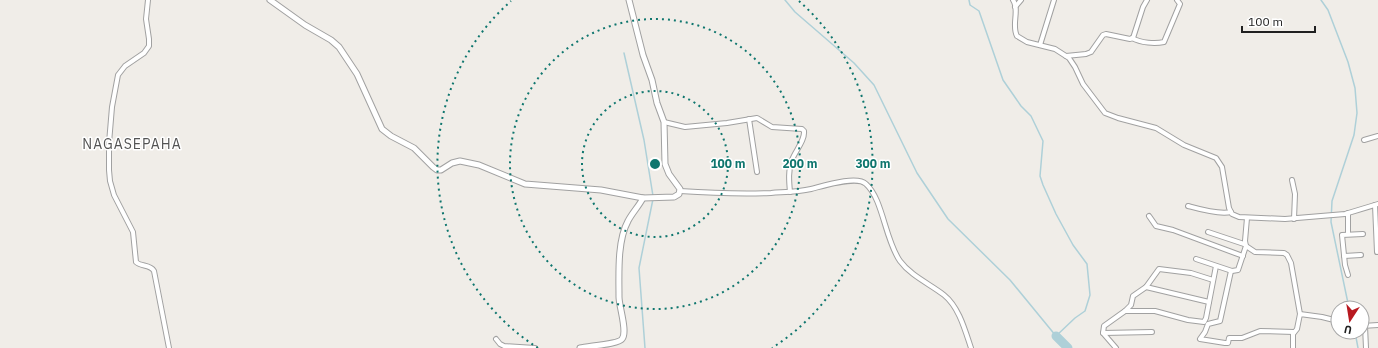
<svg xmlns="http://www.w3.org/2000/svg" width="1378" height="348" viewBox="0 0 1378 348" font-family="'IBM Plex Sans',sans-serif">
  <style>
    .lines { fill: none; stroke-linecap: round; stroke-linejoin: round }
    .stream { stroke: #aed0d8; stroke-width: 1.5 }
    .river { stroke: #aed0d8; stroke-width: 9 }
    .minor-casing { stroke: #a1a1a1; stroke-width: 6 }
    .tertiary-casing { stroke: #a1a1a1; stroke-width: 7 }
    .minor { stroke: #fff; stroke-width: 4 }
    .tertiary { stroke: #fff; stroke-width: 5 }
    .ring { fill: none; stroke: #0f766e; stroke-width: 2; stroke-dasharray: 2 4 }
    .labels { text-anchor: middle; stroke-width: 3; stroke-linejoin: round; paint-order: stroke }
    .quarter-label { font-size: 14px; letter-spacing: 1px; fill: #535353; stroke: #fff }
    .centre { fill: #0f766e; stroke: #fff; stroke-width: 2 }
    .ring-label { font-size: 12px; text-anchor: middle; font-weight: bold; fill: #0f766e; stroke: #fff; stroke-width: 3; stroke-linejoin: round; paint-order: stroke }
  </style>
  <rect width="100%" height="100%" fill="#f0ede8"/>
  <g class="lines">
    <!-- stream -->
    <g class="stream">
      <path d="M785 0 795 12 854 63 874 85 917 173 948 219 1010 280 1056 336 1075 318 1085 311 1090 295 1087 264 1073 245 1056 214 1043 185 1040 176 1043 141 1031 116 1021 106 1003 80 979 11 970 5 969 0"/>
      <path d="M1321 0 1328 10 1348 62 1355 88 1357 113 1354 135 1332 201 1331 222 1349 308"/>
      <path d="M624 53 644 140 653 196"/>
      <path d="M1355 332 1358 348"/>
      <path d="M645 348 639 268 653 199"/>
    </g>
    <!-- river -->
    <path class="river" d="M1056 336 1068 348"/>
    <defs>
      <g id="minor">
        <path d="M148 0 146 19 149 39V46L144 53 125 66 118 75 112 107 109 143V170L110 181 114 195 133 232 136 262C141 267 150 264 154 271L169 348"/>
        <path d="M1013 0C1020 10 1011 25 1017 36L1027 42 1055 49 1069 58 1075 67 1083 84 1105 113 1118 118 1156 128 1184 145 1216 158 1222 167 1229 208 1232 214 1239 217 1285 219 1345 214 1378 204"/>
        <path d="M1015 7 1021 0"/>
        <path d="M1132 38C1141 43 1155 44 1164 42L1180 4 1177 0"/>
        <path d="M1040 45 1054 0"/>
        <path d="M1066 56 1086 54 1091 52 1103 35 1106 34 1130 39 1133 38 1143 7 1147 0"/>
        <path d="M749 119 757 172"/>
        <path d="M664 122 685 127 727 123 757 118 772 127 802 129 804 131C805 141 795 151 792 160 788 170 789 181 790 192"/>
        <path d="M1364 140 1378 136"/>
        <path d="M1292 180 1295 194 1294 219"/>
        <path d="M680 191C710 193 741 194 771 193 784 192 798 192 811 189 823 186 857 175 866 184 883 199 885 240 900 261 911 276 930 284 944 295 959 307 965 330 971 348"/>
        <path d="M1375 205 1377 252"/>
        <path d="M1188 206C1199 209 1219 215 1231 212"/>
        <path d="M1149 216 1156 226 1173 230 1243 256"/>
        <path d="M1208 232 1244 244"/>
        <path d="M1348 234V213"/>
        <path d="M1246 246 1255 252 1284 253 1287 255 1291 263 1300 314"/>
        <path d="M1344 256 1361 255"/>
        <path d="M1196 259 1232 271 1238 270 1246 246 1245 241 1247 218"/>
        <path d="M1231 271 1220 321 1208 324 1205 332 1200 339 1225 343H1228L1229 338H1242L1260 331 1294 332"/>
        <path d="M1348 275 1345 265 1342 235 1363 234"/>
        <path d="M1146 287 1209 302"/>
        <path d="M1125 311 1131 305 1133 296 1146 287 1159 269 1191 273 1213 280"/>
        <path d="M1362 326 1378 325"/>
        <path d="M1365 326 1366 348"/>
        <path d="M1103 333 1152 332"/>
        <path d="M496 339 500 344 504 346 535 348"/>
        <path d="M1116 348 1103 333 1104 326 1125 311H1155L1188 320 1204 322 1206 318 1216 266"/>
        <path d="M1293 348V334L1297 329 1300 314 1322 317 1338 321"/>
      </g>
      <g id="tertiary">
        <path d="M270 0 305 25 331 40 339 47 357 74 382 129 391 136 414 148 433 167 437 170H441L452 163 460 161 479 165 525 184 601 190 643 198 674 197 679 194 680 189 669 174 665 164 664 122 657 103 652 80 643 55 629 0"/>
        <path d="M580 348C588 346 619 344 622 339 628 332 619 307 619 297 619 275 617 241 628 221 632 213 639 206 643 198"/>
      </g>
    </defs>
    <!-- minor casing -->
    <use href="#minor" class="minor-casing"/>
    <!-- tertiary casing -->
    <use href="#tertiary" class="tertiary-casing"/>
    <!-- minor -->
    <use href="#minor" class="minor"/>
    <!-- tertiary -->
    <use href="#tertiary" class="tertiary"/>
  </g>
  <!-- distance rings -->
  <g class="ring">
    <circle cx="655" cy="164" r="73"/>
    <circle cx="655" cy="164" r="145"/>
    <path d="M538 348A218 218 0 0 1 511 1M799 1A218 218 0 0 1 772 348"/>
  </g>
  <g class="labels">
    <!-- quarter labels -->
    <g class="quarter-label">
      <text x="132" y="149">NAGASEPAHA</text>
    </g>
  </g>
  <circle cx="655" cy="164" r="6" class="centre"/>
  <g class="ring-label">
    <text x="728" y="168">100 m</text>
    <text x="800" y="168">200 m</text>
    <text x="873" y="168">300 m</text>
  </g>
  <!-- north arrow -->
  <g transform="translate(1350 320) rotate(192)"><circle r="19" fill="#ffffff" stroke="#a6a6a6"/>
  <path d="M0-3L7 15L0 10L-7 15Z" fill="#b81920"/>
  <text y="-6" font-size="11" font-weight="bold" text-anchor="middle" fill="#202020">U</text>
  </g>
  <!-- scale -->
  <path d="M1242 26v6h73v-6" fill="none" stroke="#202020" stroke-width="2"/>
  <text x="1248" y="26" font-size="12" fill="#202020" stroke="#ffffff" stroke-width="3" paint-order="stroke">100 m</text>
</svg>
